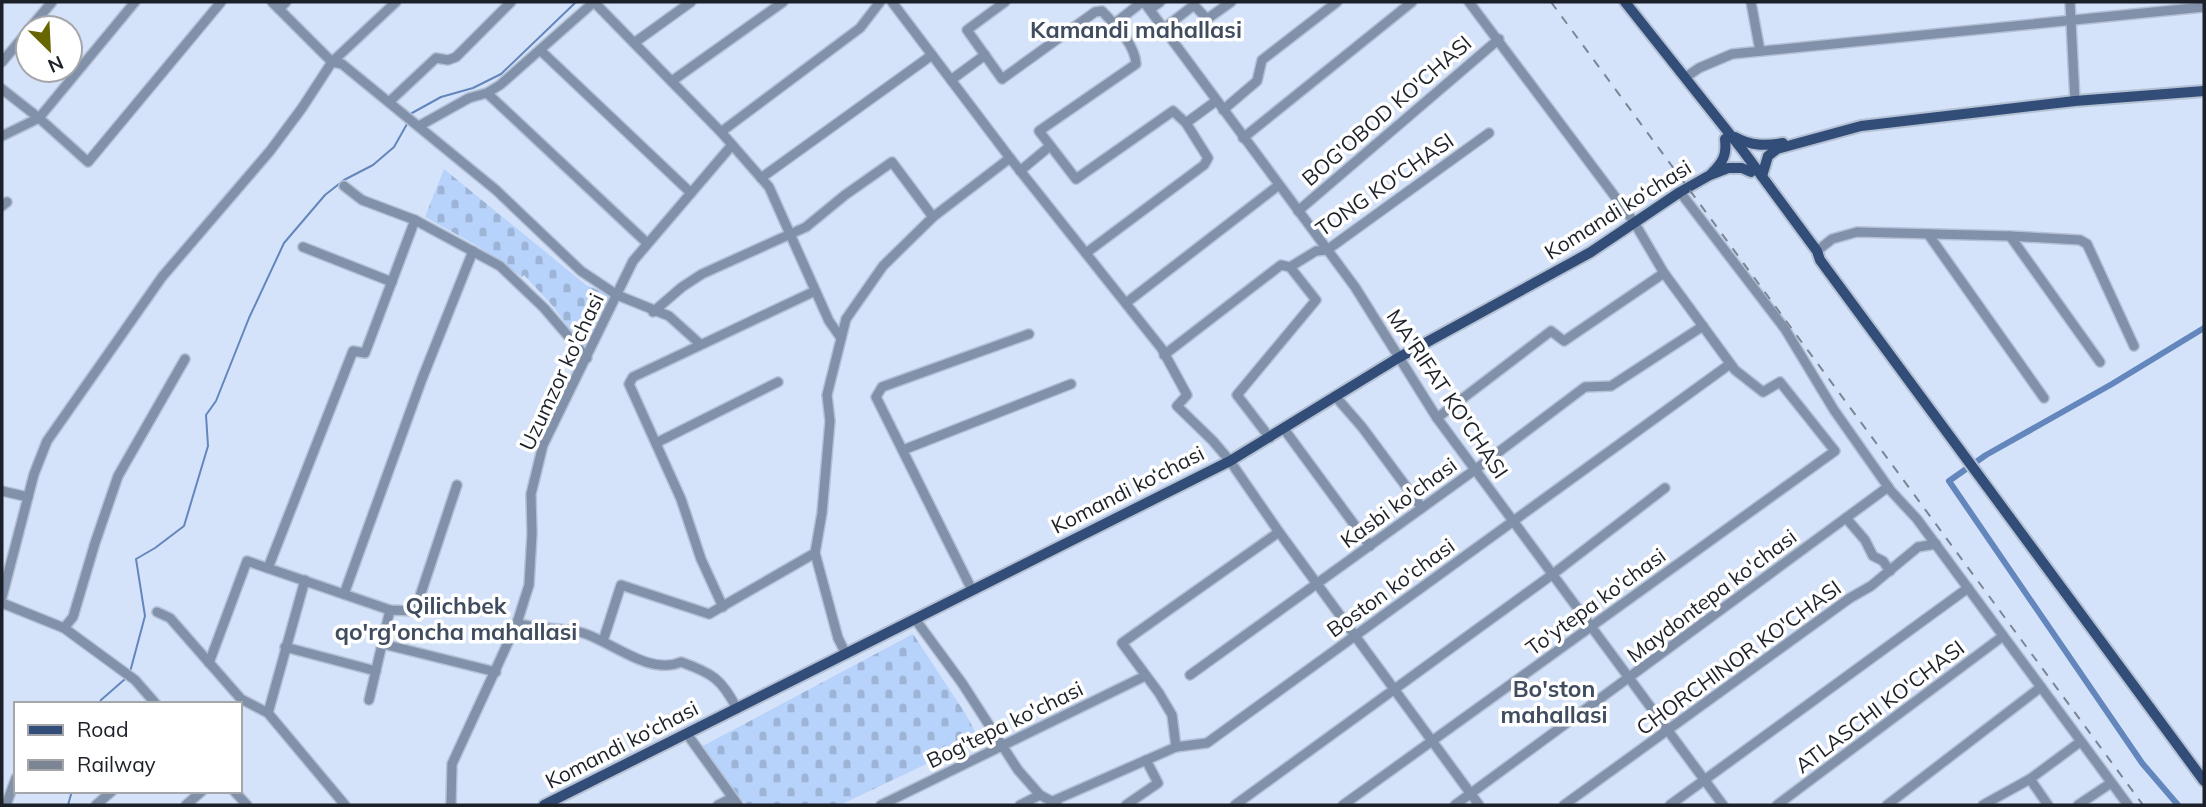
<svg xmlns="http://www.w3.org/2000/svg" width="2206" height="807" viewBox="0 0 2206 807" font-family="Mulish,sans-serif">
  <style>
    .cemetery { fill: url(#cemetery-stones) }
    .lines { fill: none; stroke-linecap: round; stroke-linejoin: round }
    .stream { stroke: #6386bc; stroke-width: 2 }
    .canal { stroke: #6386bc; stroke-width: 6 }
    .minor-casing { stroke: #b4c0d4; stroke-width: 12 }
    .major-casing { stroke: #b4c0d4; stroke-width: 14 }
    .minor { stroke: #8191aa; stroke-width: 9 }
    .major { stroke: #324d77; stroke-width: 10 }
    .rail { stroke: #7b8594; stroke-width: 2; stroke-dasharray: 9 9; stroke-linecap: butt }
    .labels { text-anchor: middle; stroke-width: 7; stroke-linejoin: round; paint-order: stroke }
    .street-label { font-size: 21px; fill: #1c2129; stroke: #fff }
    .neighbourhood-label { font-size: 23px; font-weight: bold; fill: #404c5f; stroke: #fff }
  </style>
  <defs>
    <pattern id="cemetery-stones" width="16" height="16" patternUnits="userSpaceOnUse" patternTransform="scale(1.75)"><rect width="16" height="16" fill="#b7d2fb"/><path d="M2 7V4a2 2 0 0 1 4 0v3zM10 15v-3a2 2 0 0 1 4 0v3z" fill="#9db4d7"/></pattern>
  </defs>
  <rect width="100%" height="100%" fill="#d5e3fa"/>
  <!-- cemetery -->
  <g class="cemetery">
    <path d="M444 169 586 285 612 296 585 349 551 304 524 275 522 277 476 245 425 217Z"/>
    <path d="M913 634 965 713 979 739 840 805H746L701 747Z"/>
  </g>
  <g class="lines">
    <!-- stream -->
    <g class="stream">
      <path d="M412 113 441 97 473 88 501 74 576 2"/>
      <path d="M130 672 145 616 136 559 155 548 184 526 208 446 206 415 216 401 249 318 284 243 325 195 344 180 373 165 394 147 407 124"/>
      <path d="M99 704 101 700 125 679"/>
      <path d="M68 805 72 791"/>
    </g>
    <!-- canal -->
    <path class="canal" d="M2178 805 2142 763 1949 481 1986 455 2112 384 2204 328"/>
    <defs>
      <g id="minor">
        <path d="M272 2 332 62 342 64 496 190 581 271 617 295 669 316 700 344"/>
        <path d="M594 2 721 132 769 187 829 321 841 338"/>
        <path d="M892 2 1010 158 1162 349 1187 395 1177 406 1213 441 1230 461 1279 532 1479 805"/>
        <path d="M1005 2 967 30 1002 79 1095 12 1102 11C1115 25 1135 44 1136 64L1039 131 1076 179 1173 111 1186 123 1208 158 1204 165 1086 253"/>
        <path d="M1144 2 1355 287 1437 418 1723 805"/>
        <path d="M1751 2 1760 51"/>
        <path d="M2070 2 2075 101"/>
        <path d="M279 9 286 2"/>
        <path d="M1150 9 1160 2"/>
        <path d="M1114 24 1142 2"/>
        <path d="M30 28 52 2"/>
        <path d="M1163 29 1194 5 1207 19 1231 2"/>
        <path d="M634 43 691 2"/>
        <path d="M540 50 691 193"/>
        <path d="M2 62 28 31"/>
        <path d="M1686 77 1699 68 1732 54 2204 7"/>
        <path d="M951 80 985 55"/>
        <path d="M672 81 783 2"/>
        <path d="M2 89 39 118 88 162 221 2"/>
        <path d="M487 93 647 243"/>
        <path d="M389 102 436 58 448 60 456 57 511 2"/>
        <path d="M1223 110 1257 81 1262 60 1337 2"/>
        <path d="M1186 123 1216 101"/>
        <path d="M419 126 469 98 487 93 500 85 594 2"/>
        <path d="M721 132 860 28 880 2"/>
        <path d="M2 136 39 118 135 2"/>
        <path d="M1243 138 1412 2"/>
        <path d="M1020 171 1050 146"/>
        <path d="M761 178 932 55"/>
        <path d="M344 186 362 200 415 220 500 266 544 308 587 358"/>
        <path d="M1680 192 1785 329 1834 410 1891 491 1917 519 2128 805"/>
        <path d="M2 206 7 202"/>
        <path d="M1298 211 1499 39"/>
        <path d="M1928 234 2044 398"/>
        <path d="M2010 236 2100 362"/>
        <path d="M303 247 392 282"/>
        <path d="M1817 251 1832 239 1857 232 2010 236 2080 240 2087 244 2134 346"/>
        <path d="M1126 303 1279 185"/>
        <path d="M653 312 682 287 702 274 806 227 845 195 892 162 933 217"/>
        <path d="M1164 355 1281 265 1290 267 1316 251 1327 250 1489 133"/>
        <path d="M1335 396 1362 427 1422 508"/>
        <path d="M1437 418 1551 331 1564 341 1664 273"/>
        <path d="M1284 429 1370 546"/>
        <path d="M1270 438 1237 395 1316 300 1290 267"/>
        <path d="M656 443 778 382"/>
        <path d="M903 450 1071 384"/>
        <path d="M2 491 28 497"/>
        <path d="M1846 518 1865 540 1873 556 1883 561 1890 571"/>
        <path d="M268 568 353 351 365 353 415 220"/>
        <path d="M972 590 876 397 882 387 1029 334"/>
        <path d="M344 594 422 379 473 251"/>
        <path d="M2 597 34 474 47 441 162 277 270 151 302 108 332 62 396 2"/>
        <path d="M2 603 64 628 135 680 156 704"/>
        <path d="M723 607 701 559 681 499 629 384 633 377 815 291"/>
        <path d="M157 612 170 618 241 699 268 713 345 805"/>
        <path d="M915 619 962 683 1018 770 1040 795 1057 804"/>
        <path d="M517 623C538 630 562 627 583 633 612 642 650 676 681 662 712 673 722 679 737 709"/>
        <path d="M64 628 73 617 95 543 118 476 185 359"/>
        <path d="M603 641 621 585 709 614 815 553"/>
        <path d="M383 644 496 672"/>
        <path d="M285 647 376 671"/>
        <path d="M846 654 838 638 815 553 822 513 830 421 827 395 846 319 883 266 933 217 1010 158"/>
        <path d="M209 663 247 561 390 610 415 611 457 485"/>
        <path d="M1190 675 1476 469 1585 387 1611 386 1703 326"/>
        <path d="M369 700 390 610"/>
        <path d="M268 713 305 580"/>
        <path d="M687 734 738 805"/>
        <path d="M1176 747 1172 715 1159 693 1122 643 1279 532"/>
        <path d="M2030 779 2048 805"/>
        <path d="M234 791 247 805"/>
        <path d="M1053 801 1176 747 1207 743 1730 364"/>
        <path d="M6 805 16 778"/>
        <path d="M96 805 112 791"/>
        <path d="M186 805 202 791"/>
        <path d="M451 805 452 764 517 623 529 585 532 534 531 494 543 445 633 261 732 145"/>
        <path d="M718 805 732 798"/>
        <path d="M881 805 1145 676"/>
        <path d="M1020 805 1040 795"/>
        <path d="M1126 805 1158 783 1146 760"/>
        <path d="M1235 805 1553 574 1665 488"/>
        <path d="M1343 805 1835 451 1780 382 1763 392 1735 370 1664 273 1634 222 1469 2"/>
        <path d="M1455 805 1888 487"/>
        <path d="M1564 805 1850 598 1871 586 1918 547 1936 544"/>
        <path d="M1670 805 1968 588"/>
        <path d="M1777 805 2003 636"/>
        <path d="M1887 805 2041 687"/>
        <path d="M1983 805 2030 779 2080 742"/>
        <path d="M2078 805 2111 783"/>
      </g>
      <g id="major">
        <path d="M1625 2 1744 152 1817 251 1820 260 2204 781"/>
        <path d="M1735 137C1751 146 1765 146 1783 143"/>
        <path d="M1712 173C1723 162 1727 155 1725 139"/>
        <path d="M1762 176 1768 156 1777 149 1861 126 2075 101 2204 91"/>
        <path d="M544 805 1230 461 1398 358 1591 252 1680 192 1710 175 1728 168H1742L1751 172"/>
      </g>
    </defs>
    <!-- minor casing -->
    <use href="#minor" class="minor-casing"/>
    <!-- major casing -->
    <use href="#major" class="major-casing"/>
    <!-- minor -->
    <use href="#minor" class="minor"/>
    <!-- major -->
    <use href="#major" class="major"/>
    <!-- rail -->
    <path class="rail" d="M1551 2 2143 805"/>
  </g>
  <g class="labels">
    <!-- street labels -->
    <g class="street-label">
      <text transform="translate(1387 111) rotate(-41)" y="7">BOG'OBOD KO'CHASI</text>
      <text transform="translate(1385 185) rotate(-35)" y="7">TONG KO'CHASI</text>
      <text transform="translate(1618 210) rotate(-32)" y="7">Komandi ko‘chasi</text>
      <text transform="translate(562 372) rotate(-65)" y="7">Uzumzor ko'chasi</text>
      <text transform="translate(1447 394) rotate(56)" y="7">MA'RIFAT KO'CHASI</text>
      <text transform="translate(1128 490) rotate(-27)" y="7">Komandi ko‘chasi</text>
      <text transform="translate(1399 503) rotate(-36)" y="7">Kasbi ko'chasi</text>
      <text transform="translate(1391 588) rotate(-36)" y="7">Boston ko'chasi</text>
      <text transform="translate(1712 596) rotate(-37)" y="7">Maydontepa ko'chasi</text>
      <text transform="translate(1596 602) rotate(-36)" y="7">To'ytepa ko'chasi</text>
      <text transform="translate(1739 658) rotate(-36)" y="7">CHORCHINOR KO'CHASI</text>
      <text transform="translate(1880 707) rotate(-37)" y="7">ATLASCHI KO'CHASI</text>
      <text transform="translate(1005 725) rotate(-26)" y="7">Bog'tepa ko'chasi</text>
      <text transform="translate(622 745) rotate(-27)" y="7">Komandi ko‘chasi</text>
    </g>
    <!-- neighbourhood labels -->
    <g class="neighbourhood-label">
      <text x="1136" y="38">Kamandi mahallasi</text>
      <text x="456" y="614">Qilichbek<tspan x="456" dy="26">qo'rg'oncha mahallasi</tspan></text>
      <text x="1554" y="697">Bo'ston<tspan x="1554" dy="26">mahallasi</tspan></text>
    </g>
  </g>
  <!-- border -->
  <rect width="2206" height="807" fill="none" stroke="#1c2129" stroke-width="7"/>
  <!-- legend -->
  <rect x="14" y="702" width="228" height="91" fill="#ffffff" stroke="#a4a6a9" stroke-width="2"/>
  <rect x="28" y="725" width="35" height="10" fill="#324d77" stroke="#a4a6a9" stroke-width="2"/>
  <text x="77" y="737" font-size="21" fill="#1c2129">Road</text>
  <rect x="28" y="760" width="35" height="10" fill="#7b8594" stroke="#a4a6a9" stroke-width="2"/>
  <text x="77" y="772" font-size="21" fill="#1c2129">Railway</text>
  <!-- north arrow -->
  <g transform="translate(49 49) rotate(156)"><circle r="33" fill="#ffffff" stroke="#a4a6a9" stroke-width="2"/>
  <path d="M0-5L12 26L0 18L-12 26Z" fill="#676600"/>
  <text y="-10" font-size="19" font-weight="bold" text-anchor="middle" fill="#1c2129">N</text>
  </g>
</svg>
